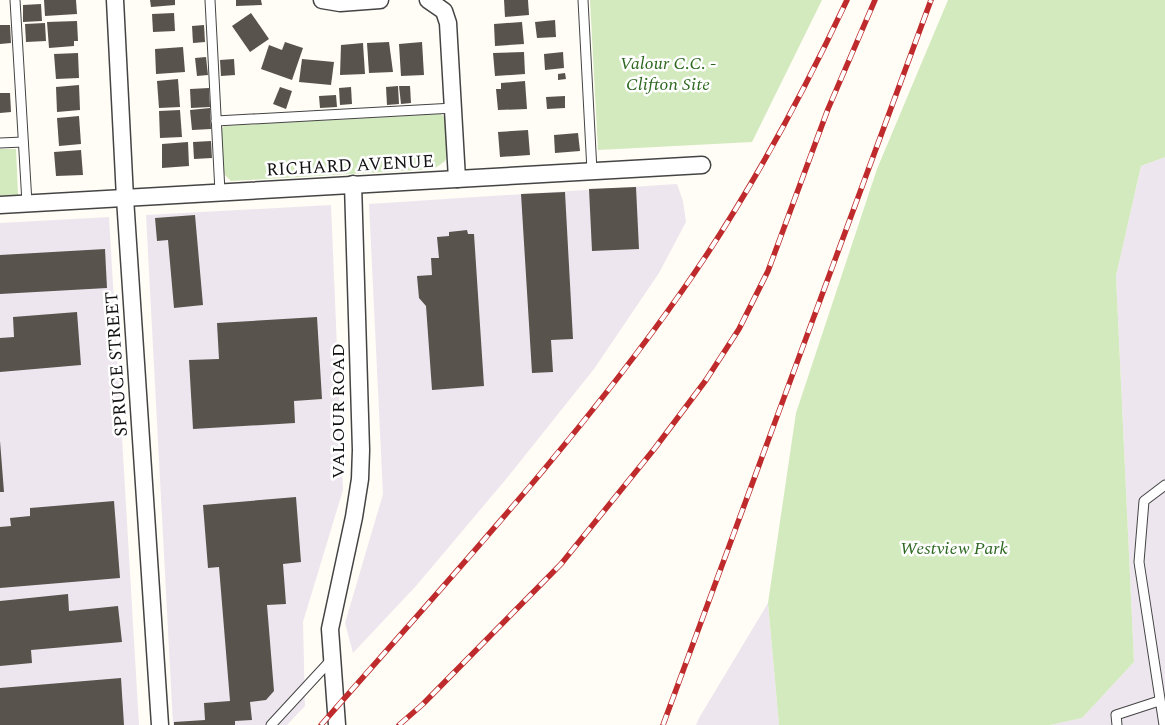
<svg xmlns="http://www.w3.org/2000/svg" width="1165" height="725" viewBox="0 0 1165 725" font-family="Spectral,serif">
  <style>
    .industrial { fill: #eee6ef }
    .green { fill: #d3e9be }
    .building { fill: #59534d }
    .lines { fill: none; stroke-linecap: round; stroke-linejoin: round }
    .lane-casing { stroke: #444; stroke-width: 11 }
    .street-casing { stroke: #444; stroke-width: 19 }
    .lane { stroke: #fff; stroke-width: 9 }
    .street { stroke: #fff; stroke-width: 16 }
    .rail-casing { stroke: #bf2b2c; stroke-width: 5.5 }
    .rail { stroke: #fff; stroke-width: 4; stroke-dasharray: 11; stroke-linecap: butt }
    .labels { text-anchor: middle; stroke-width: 5; stroke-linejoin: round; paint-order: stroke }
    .park-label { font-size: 18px; font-style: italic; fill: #2d6821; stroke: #fff }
    .street-label { font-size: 18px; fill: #111; stroke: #fff }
  </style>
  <rect width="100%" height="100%" fill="#fffdf5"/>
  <!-- industrial -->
  <g class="industrial">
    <path d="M1165 157V725H1050L1082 718 1134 662 1116 276 1141 166Z"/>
    <path d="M677 184 683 201 686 222 659 273 594 369 507 478 416 586 353 653 345 623 383 494 369 204Z"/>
    <path d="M331 205 343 490 303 622 305 706 287 725H173L146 215Z"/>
    <path d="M109 217 139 725H0V223Z"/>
    <path d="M768 603 779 725H696L699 718Z"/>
  </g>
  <!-- green -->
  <g class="green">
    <path d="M590 0H822L752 142 598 150Z"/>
    <path d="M948 0H1165V157L1141 166 1116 276 1134 662 1082 718 1050 725H779L768 603 796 413 877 169Z"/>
    <path d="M441 114 445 118 447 156 445 161 434 169 231 181 224 174 221 130 224 126Z"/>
    <path d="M0 149H16L18 195 0 196Z"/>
  </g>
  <!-- building -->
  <g class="building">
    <path d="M44 0H76L77 14 45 16Z"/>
    <path d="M150 0H175V5L151 7Z"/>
    <path d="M236 0H261L262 5 236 6Z"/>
    <path d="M504 0H528L529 15 505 17Z"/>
    <path d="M41 4 42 21 23 22V5Z"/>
    <path d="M174 13 175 31 153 32 152 14Z"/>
    <path d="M251 13 269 39 250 52 232 26Z"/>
    <path d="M555 20 556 37 537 38 535 22Z"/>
    <path d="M77 21 78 41H74V46L49 48 47 22Z"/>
    <path d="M522 22 524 44 495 46 494 24Z"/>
    <path d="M45 23 46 41 26 42 25 24Z"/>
    <path d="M0 25H10L11 43 0 44Z"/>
    <path d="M204 25 205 42 193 43 192 26Z"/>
    <path d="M285 42 303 48 292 80 261 69 269 45 282 50Z"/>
    <path d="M389 42 393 72 369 73 367 43Z"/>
    <path d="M422 42 424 75 401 76 399 44Z"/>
    <path d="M363 43 365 74 340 75 341 45Z"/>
    <path d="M183 47 185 72 156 74 155 49Z"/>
    <path d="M524 52 525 74 495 76 493 53Z"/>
    <path d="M563 52 564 68 545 70 544 54Z"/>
    <path d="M78 53 79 78 56 79 54 54Z"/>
    <path d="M206 57 208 75 197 76 195 58Z"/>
    <path d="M234 59 235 75 221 76 220 60Z"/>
    <path d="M302 59 334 62 331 85 299 82Z"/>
    <path d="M565 73 566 79 558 80V74Z"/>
    <path d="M178 79 180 107 159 108 157 81Z"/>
    <path d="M525 81 527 109 498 110 496 89H501V83Z"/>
    <path d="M79 85 80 110 57 112 56 87Z"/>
    <path d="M398 86 399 104 387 105 386 87Z"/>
    <path d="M399 86H410L411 103 401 104Z"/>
    <path d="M280 87 292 91 286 109 273 104Z"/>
    <path d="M351 87 352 104 340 105 339 88Z"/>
    <path d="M209 88 210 107 191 108 190 89Z"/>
    <path d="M0 93H10L11 112 0 113Z"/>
    <path d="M336 95 337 107 320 108 319 96Z"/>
    <path d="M565 96V108L547 109 546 97Z"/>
    <path d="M210 108 211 129 192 130 190 110Z"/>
    <path d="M180 110 182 137 160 138 159 111Z"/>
    <path d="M79 116 81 144 59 146 57 118Z"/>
    <path d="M528 130 530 155 500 157 498 132Z"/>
    <path d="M578 133 580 151 555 153 554 135Z"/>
    <path d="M211 141 212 158 194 159 193 142Z"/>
    <path d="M188 142 189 166 162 168V144Z"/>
    <path d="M81 150 83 175 56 176 54 152Z"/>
    <path d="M636 187 639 249 592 251 589 189Z"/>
    <path d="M565 192 573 339 551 340 553 372 532 373 521 194Z"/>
    <path d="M195 215 203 305 174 308 168 240 157 241 155 218Z"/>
    <path d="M467 230 468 234H474L484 386 432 390 426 306 419 298 417 276 432 275 431 258H439L437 237 449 236V232Z"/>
    <path d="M105 249 107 288 0 294V255Z"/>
    <path d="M77 312 81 365 0 372V338L14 337 13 317Z"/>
    <path d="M317 317 322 399 294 401 295 423 193 429 189 360 219 359 217 323Z"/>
    <path d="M0 441 4 492H0Z"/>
    <path d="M296 497 301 562 283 564 286 604 267 605 274 691 266 700 250 702 252 720 235 721V725H174V722L205 720 204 703 230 701 219 567 208 568 203 505Z"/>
    <path d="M114 501 120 578 0 588V527L11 526 10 518 30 516V508Z"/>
    <path d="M68 594 69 611 118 606 122 642 31 650 32 663 0 666V601Z"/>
    <path d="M121 678 124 725H0V688Z"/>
  </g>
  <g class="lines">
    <defs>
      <g id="lane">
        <path d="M15 0 27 203"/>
        <path d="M210 0 220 192"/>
        <path d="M583 0 592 171"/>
        <path d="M216 121 454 108"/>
        <path d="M0 143 23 142"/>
        <path d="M271 725 331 660"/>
        <path d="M1117 725 1116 715 1159 701"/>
        <path d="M1164 725 1139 562 1144 501 1165 485"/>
      </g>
      <g id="street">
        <path d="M115 0 125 198 160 725"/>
        <path d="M322 0 340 3 380 0"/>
        <path d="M428 0 444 11 448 23 457 179"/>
        <path d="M0 205 702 165"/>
        <path d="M337 725 330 629 354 517 360 479 361 450 353 184"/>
      </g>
    </defs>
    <!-- lane casing -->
    <use href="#lane" class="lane-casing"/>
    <!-- street casing -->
    <use href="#street" class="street-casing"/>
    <!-- lane -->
    <use href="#lane" class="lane"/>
    <!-- street -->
    <use href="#street" class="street"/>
    <defs>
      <g id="rail">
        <path d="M321 725C445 583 574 445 682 291 746 200 800 100 847 0"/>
        <path d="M399 725 423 704 561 564 655 448 706 380 739 329 768 271 828 109 875 0"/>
        <path d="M663 725 931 0"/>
      </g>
    </defs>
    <!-- rail casing -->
    <use href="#rail" class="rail-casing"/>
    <!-- rail -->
    <use href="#rail" class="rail"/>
  </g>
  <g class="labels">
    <!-- park labels -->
    <g class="park-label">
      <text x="668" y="69">Valour C.C. -<tspan x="668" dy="21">Clifton Site</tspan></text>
      <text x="954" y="554">Westview Park</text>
    </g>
    <!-- street labels -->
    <g class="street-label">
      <text transform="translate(350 165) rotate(-3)" y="6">RICHARD AVENUE</text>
      <text transform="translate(116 364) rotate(-94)" y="6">SPRUCE STREET</text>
      <text transform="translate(338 411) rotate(-90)" y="6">VALOUR ROAD</text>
    </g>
  </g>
</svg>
